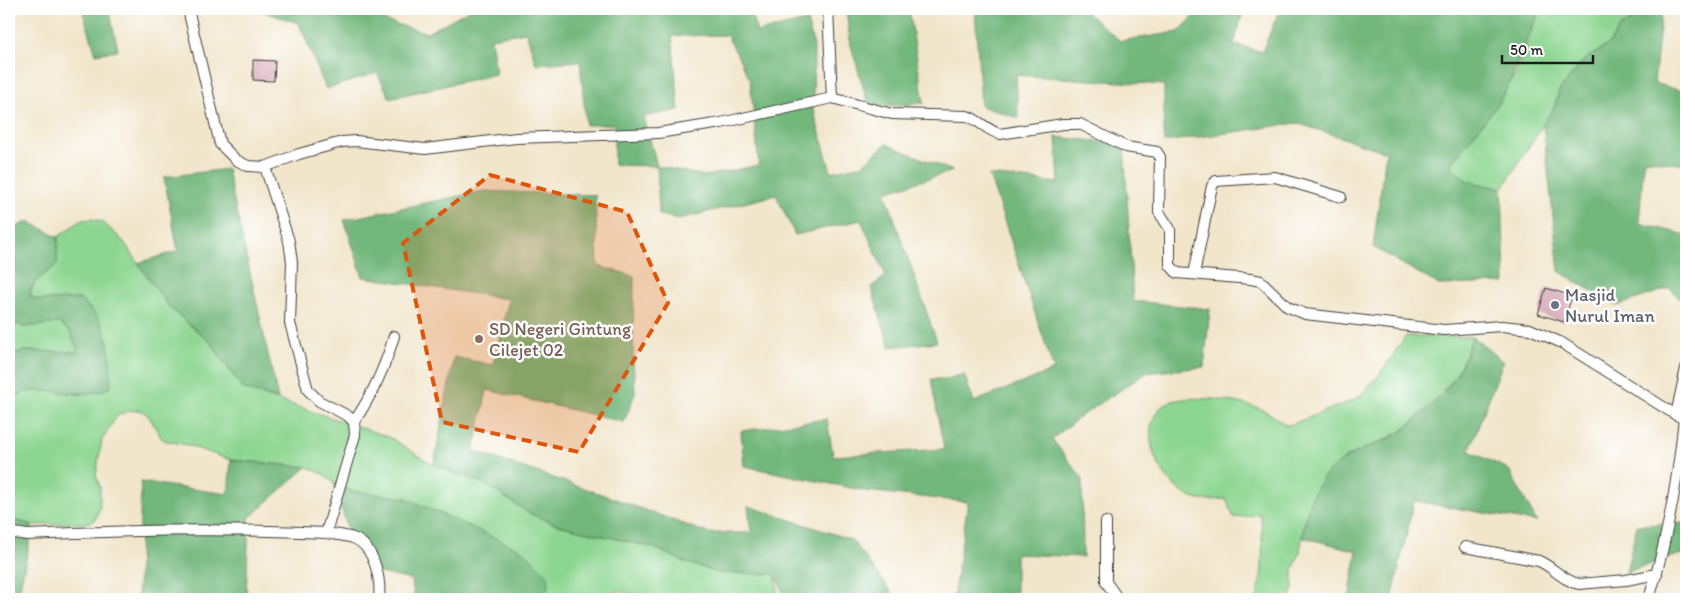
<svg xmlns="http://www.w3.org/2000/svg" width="1695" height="608" viewBox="0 0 1695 608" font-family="Itim,sans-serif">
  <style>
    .green { fill: #8dd691; stroke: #547956 }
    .forest { fill: #72b77b; stroke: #476a4c; fill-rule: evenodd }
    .building { fill: #d4a1b2 }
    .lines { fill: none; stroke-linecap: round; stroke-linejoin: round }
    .street-casing { stroke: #3c3a36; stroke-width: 12 }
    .street { stroke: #fff; stroke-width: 10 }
    .marked { fill: #de560d; fill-opacity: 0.2; stroke: #de560d; stroke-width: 4; stroke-dasharray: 10 6; stroke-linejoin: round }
    .worship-dot { fill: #6b7280; stroke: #fff; stroke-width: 2 }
    .education-dot { fill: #8d6e63; stroke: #fff; stroke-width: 2 }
    .labels { text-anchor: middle; stroke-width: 5; stroke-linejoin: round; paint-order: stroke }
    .worship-label { font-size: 18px; fill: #5b616d; stroke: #fff; text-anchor: start }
    .education-label { font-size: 18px; fill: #785e54; stroke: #fff; text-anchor: start }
  </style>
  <rect width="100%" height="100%" fill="#fff"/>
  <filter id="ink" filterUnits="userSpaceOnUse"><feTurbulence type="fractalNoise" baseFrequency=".02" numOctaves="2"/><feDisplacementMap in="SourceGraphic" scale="10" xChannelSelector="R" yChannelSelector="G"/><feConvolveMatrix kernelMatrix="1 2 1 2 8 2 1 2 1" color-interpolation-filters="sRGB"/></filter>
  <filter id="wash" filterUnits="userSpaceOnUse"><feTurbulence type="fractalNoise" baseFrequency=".0096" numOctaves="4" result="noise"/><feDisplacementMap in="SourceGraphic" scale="20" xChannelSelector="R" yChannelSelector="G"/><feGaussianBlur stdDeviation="1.12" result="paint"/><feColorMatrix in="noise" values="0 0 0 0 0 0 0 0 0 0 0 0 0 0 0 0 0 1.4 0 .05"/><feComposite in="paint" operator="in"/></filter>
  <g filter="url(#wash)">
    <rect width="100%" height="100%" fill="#f1e5ca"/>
    <!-- green -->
    <g class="green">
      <path d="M1544 9H1643L1640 14 1619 28 1609 44 1583 61 1559 91 1554 108 1502 189 1467 181 1451 167V163L1516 74 1535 20Z"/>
      <path d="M93 219 103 222 124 242 169 307 211 343 242 388 389 437 427 461 451 472 483 483 529 513 558 525 655 548 682 561 719 573 775 574 779 599H662L617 591 595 599H543V594L549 585 406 498 351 491 334 483 323 474 307 467 231 460 187 445 167 441 162 439 148 415 140 410 129 411 117 416 102 440 96 475 100 487V507L95 520 87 523 33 525 9 519V401C28 383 59 392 82 395L79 299 41 300 32 298 30 294 34 283 57 264 58 237 81 220Z"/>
      <path d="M9 321 24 327 59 323C68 330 79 339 78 352L25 351 9 355Z"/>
      <path d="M1406 336 1473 337 1455 378 1418 417 1399 433 1344 458 1305 518 1300 552 1293 570V591L1289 599H1257C1264 571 1263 546 1261 517L1259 514 1234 518 1226 499C1217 499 1203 502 1195 499 1164 488 1135 437 1160 408 1176 390 1243 401 1263 410 1271 414 1279 420 1286 425H1290L1358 398 1379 375Z"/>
    </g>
    <!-- forest -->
    <g class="forest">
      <path d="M82 9H109L118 50 96 54Z"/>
      <path d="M254 9H379L385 21 427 33 471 9H749L757 32 807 21 814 46 813 109 831 172 862 165 886 144 953 171 885 192 937 342 890 347 871 287 886 276 861 220 795 235 776 195 679 219 659 215 657 166 614 165V124L586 125 580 61 536 64 526 32 491 38 496 74 390 98 377 73 326 89 299 23ZM727 35 750 80 759 165 705 176 657 166 644 117 679 110 672 36Z"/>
      <path d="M846 9H909L924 103 869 107 850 42Z"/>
      <path d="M975 9H1082L1120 41 1178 32 1201 9H1244L1234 44 1262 52 1280 9H1544C1528 24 1518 70 1505 92 1491 117 1468 140 1451 163V167L1467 181 1502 189 1505 283 1439 285 1373 247 1386 152 1297 123 1164 142V85L1016 75 1018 118 981 106Z"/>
      <path d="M1643 9H1662L1654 83 1686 92V165L1644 159 1639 223 1686 235V305L1670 288 1616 306 1559 271 1543 124 1554 108 1559 91 1583 61 1609 44 1619 28 1640 14Z"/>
      <path d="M1056 137 1124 144 1133 301 1210 309 1204 367 1146 373 1081 416 1052 439 1082 478 1083 557 1016 554V599H953L968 502 866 491 744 466 741 431 827 419 833 456 944 449 931 379H947L964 374 974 402 1054 370 989 175 1059 183Z"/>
      <path d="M227 169 278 399 242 388 211 343 169 307 138 263 178 251 164 177Z"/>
      <path d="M483 191 595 195 598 266 634 276 633 357 635 393 624 422 487 390 474 451 604 495 708 533H751L748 506 852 540 897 599H786L775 574 719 573 682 561 655 548 558 525 529 513 483 483 434 464 454 357 493 365 509 299 363 277 344 220Z"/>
      <path d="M28 221 58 237 57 264 34 283 30 294 32 298 41 300 80 299C112 325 110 349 111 387 78 405 35 377 9 401V355L25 351 78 352 71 333 59 323 24 327 9 321V285L13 279 14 267 9 258V231Z"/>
      <path d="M1473 337 1503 362 1469 451 1508 469 1537 522 1414 501 1392 599H1349L1357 551 1302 537C1310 490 1320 469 1364 449 1376 444 1389 440 1399 433 1417 421 1442 396 1454 379 1463 367 1467 350 1473 337Z"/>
      <path d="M231 460 307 467 249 518 246 599H138L141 482 228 494Z"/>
      <path d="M334 483 351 491 406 498 524 551 548 576 549 585 543 594V599H414L412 580 380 573 350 537Z"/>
      <path d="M9 519 33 525 19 593 15 599H9Z"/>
      <path d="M1686 523V555L1681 554 1626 572 1637 525Z"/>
    </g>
    <g id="blocks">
      <!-- building -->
      <g class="building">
        <path d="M253 60 275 61 274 81 253 80Z"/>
        <path d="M1546 288 1572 296 1564 322 1538 314Z"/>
      </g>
    </g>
  </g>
  <g filter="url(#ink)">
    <use href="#blocks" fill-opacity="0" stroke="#3c3a36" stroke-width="1"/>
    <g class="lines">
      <defs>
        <g id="street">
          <path d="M188 9 220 144 236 160 248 166 265 167 299 154 342 142 356 141 425 149 516 138 658 133 721 123 832 98 892 114 967 116C979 120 988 131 1000 134L1063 124H1080L1126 147 1157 152 1160 157 1159 212 1170 229V265L1177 273 1251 279 1261 281 1288 307 1305 314 1444 330 1502 326 1530 329 1562 343 1676 415 1686 419"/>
          <path d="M828 9 832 98"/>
          <path d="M265 167 289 241 292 262 290 323 308 390 319 401 348 416 354 422 355 435 326 533C335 535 345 535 353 538 375 546 381 580 379 599"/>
          <path d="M1194 274 1212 186 1216 181 1275 177 1341 197"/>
          <path d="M1676 415 1686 368"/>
          <path d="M354 422C372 395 385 368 394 336"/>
          <path d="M1106 522V582L1118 599"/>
          <path d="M9 532 27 535C127 530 226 528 326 533"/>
          <path d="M1465 547 1539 561C1553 567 1563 581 1579 584L1626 580 1657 574"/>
          <path d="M1649 599C1667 541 1678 479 1684 418"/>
        </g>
      </defs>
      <!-- street casing -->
      <use href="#street" class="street-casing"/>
      <!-- street -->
      <use href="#street" class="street"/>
    </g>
  </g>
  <!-- marked area -->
  <path class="marked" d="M490 175 627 212 668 303 579 452 442 422 403 243Z"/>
  <!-- markers -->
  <circle class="worship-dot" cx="1555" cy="305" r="5"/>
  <circle class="education-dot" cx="479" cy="339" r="5"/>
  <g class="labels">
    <!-- worship labels -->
    <g class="worship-label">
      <text x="1565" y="301">Masjid<tspan x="1565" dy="21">Nurul Iman</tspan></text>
    </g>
    <!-- education labels -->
    <g class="education-label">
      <text x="489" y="335">SD Negeri Gintung<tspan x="489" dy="21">Cilejet 02</tspan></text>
    </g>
  </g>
  <!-- margin -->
  <rect width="1695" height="608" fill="none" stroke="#fff" stroke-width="30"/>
  <!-- scale -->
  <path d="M1502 55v8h91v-8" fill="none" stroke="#1c1c1c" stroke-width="2.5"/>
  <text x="1510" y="55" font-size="15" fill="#1c1c1c" stroke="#ffffff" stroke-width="4" paint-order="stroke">50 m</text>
</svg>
